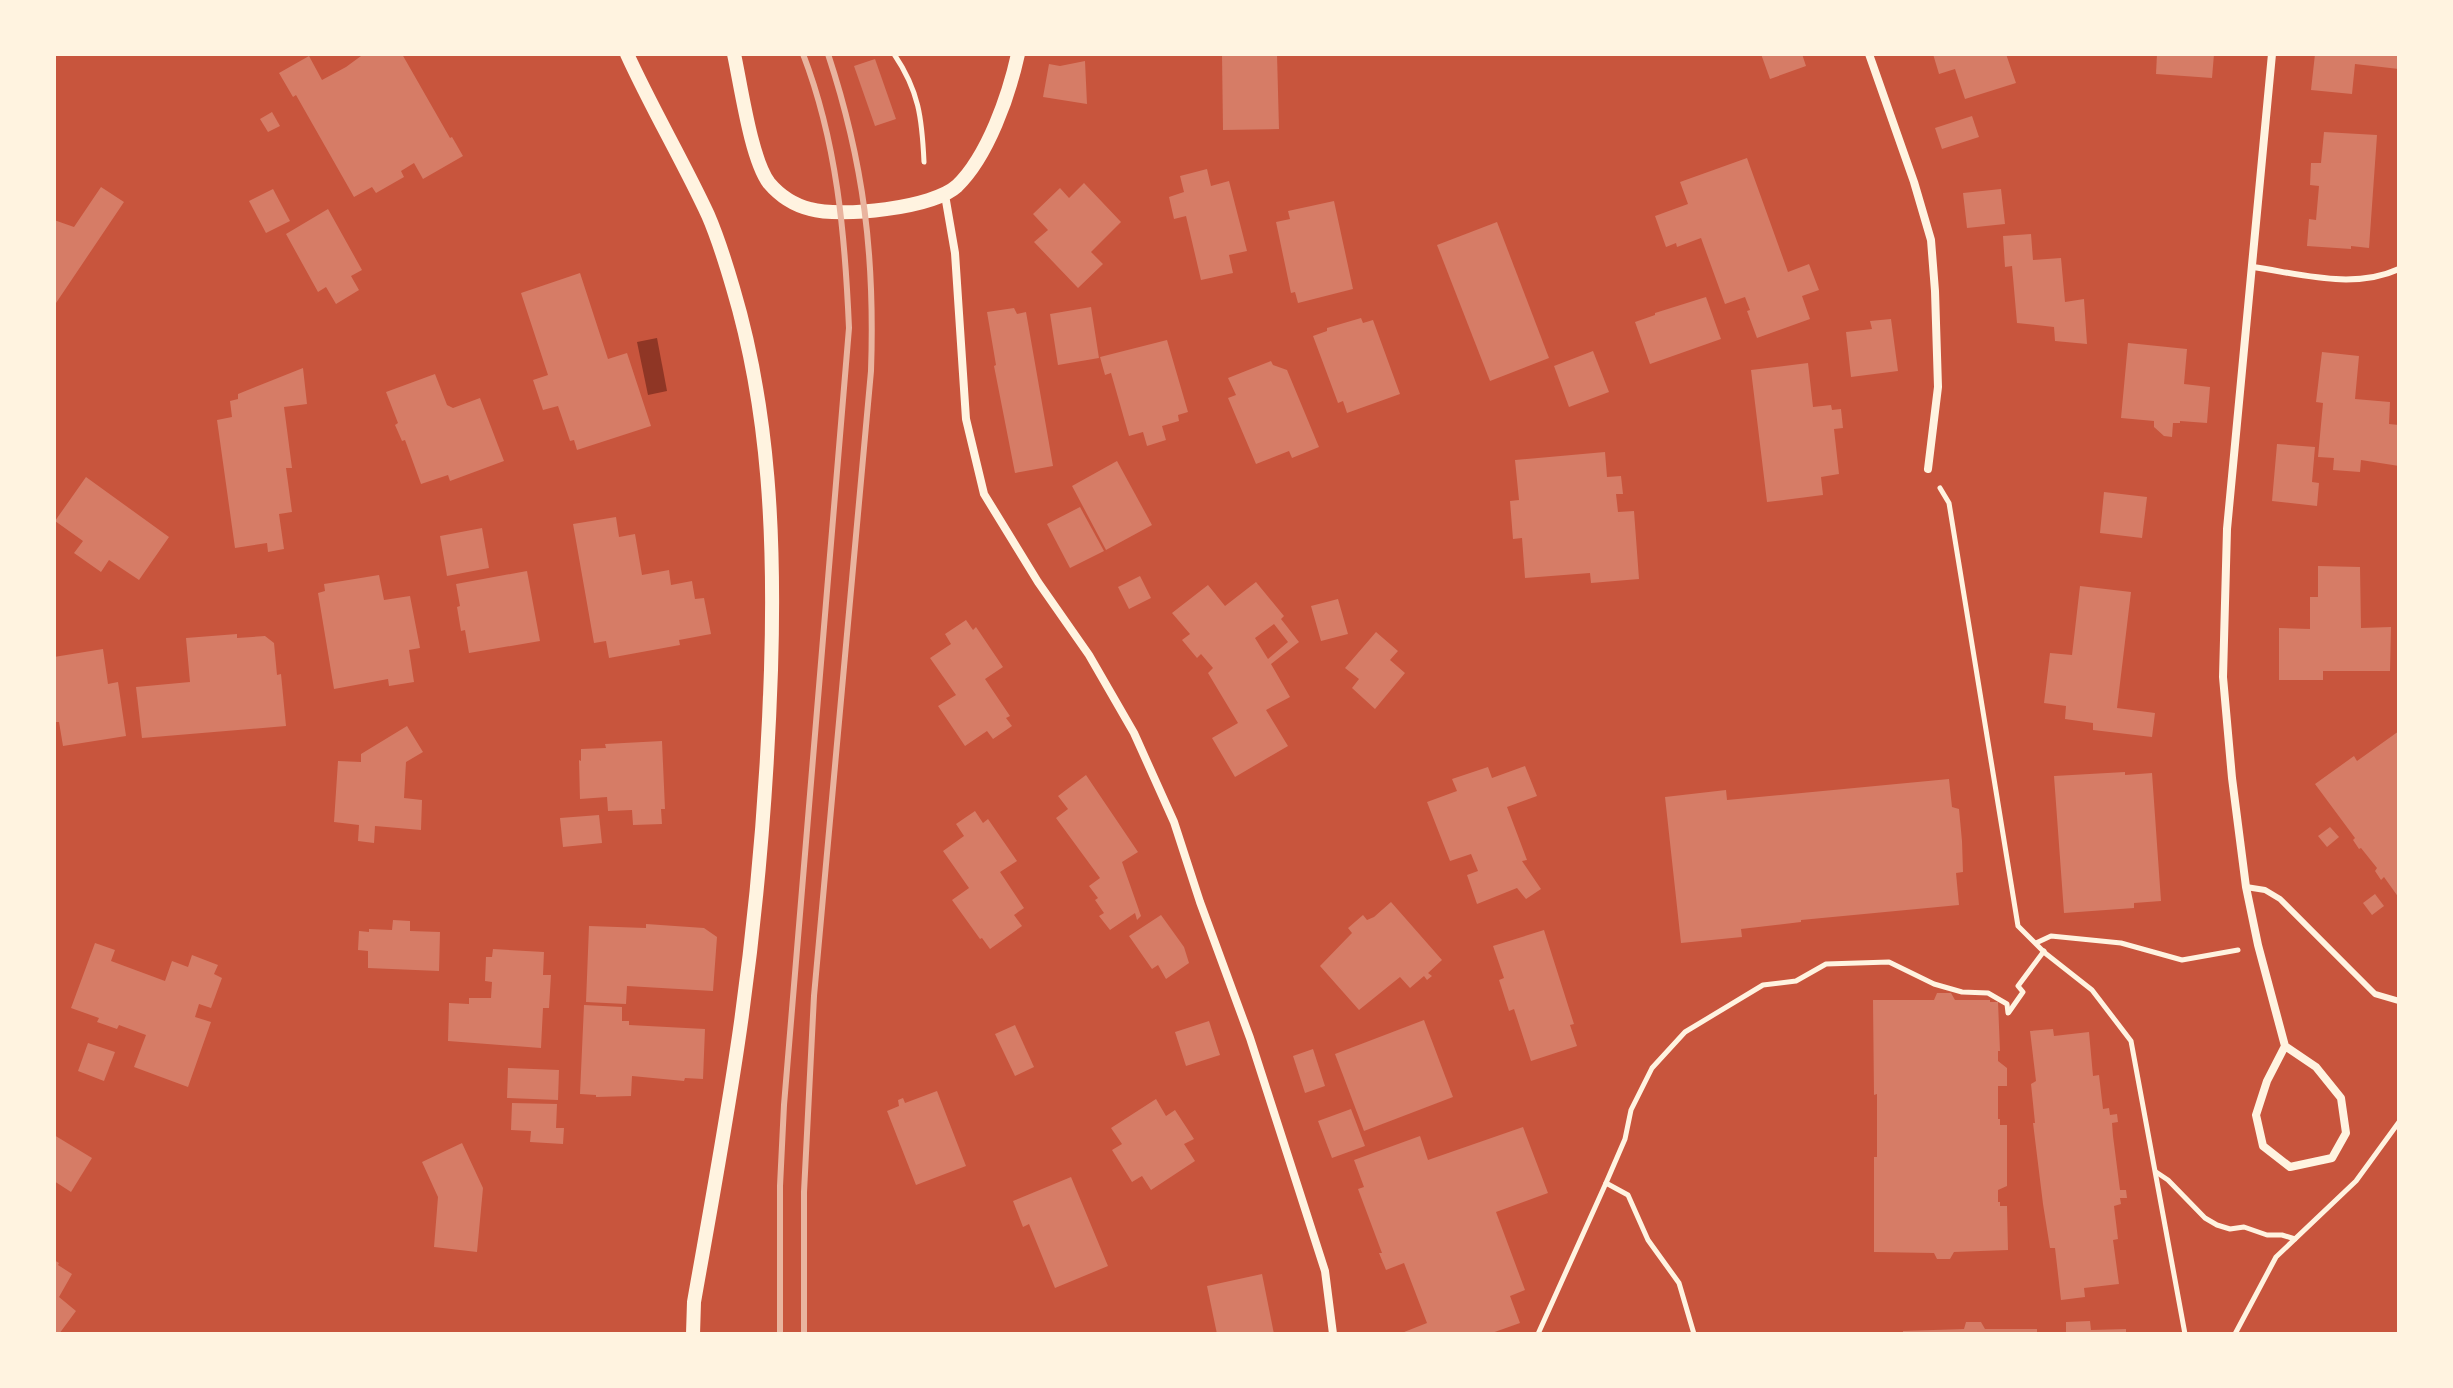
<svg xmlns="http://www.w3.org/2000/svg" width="2453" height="1388" viewBox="0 0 2453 1388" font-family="'Varela Round',sans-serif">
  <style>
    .water { fill: #8f3625 }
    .building { fill: #d67c66; fill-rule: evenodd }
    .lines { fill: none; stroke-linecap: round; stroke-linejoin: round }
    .path { stroke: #fff3e0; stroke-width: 5 }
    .service { stroke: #fff3e0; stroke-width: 6 }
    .minor { stroke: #fff3e0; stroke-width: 8 }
    .tertiary { stroke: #fff3e0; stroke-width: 14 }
    .rail { stroke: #e9b49f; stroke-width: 6 }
  </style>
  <rect width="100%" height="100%" fill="#c8553d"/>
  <!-- water -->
  <path class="water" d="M657 338 667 391 648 395 637 342Z"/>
  <!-- building -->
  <g class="building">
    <path d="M359 54H402L450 138 452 137 463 156 423 179 414 163 401 171 404 177 376 193 372 187 354 197 296 95 293 97 279 73 309 56 322 80 346 67 361 56Z"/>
    <path d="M1222 54H1277L1279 129 1223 130Z"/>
    <path d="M1761 54H1802L1806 66 1770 79Z"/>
    <path d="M1933 54H2006L2016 83 1965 99 1955 69 1939 74Z"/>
    <path d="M2157 54H2214L2212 78 2156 74Z"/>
    <path d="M2315 54H2399V69L2355 64 2352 94 2311 90Z"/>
    <path d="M875 59 896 119 875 126 854 66Z"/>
    <path d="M1085 61 1087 104 1043 97 1049 64 1060 66Z"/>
    <path d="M272 112 280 126 268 132 260 119Z"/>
    <path d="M1972 116 1979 137 1942 149 1935 128Z"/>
    <path d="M2324 132 2377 135 2369 248 2351 246V249L2307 246 2309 219 2316 220 2319 186 2310 185 2311 163H2321Z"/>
    <path d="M1747 158 1788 272 1809 264 1819 290 1802 296 1810 319 1757 338 1747 311 1750 310 1745 297 1725 304 1701 238 1677 247 1676 243 1666 247 1655 216 1688 204 1680 182Z"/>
    <path d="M1207 169 1211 186 1229 181 1247 251 1229 255 1233 273 1201 280 1186 216 1174 219 1169 197 1184 192 1180 176Z"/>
    <path d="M1084 183 1121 222 1091 252 1103 264 1078 288 1034 242 1048 230 1033 214 1060 188 1069 198Z"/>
    <path d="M101 187 124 202 54 306V220L74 227Z"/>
    <path d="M273 189 290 221 266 233 249 201Z"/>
    <path d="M2001 189 2005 224 1967 228 1963 193Z"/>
    <path d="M1334 201 1353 289 1298 303 1295 292 1291 293 1276 222 1290 219 1288 211Z"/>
    <path d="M328 209 362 270 351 276 359 290 336 304 326 287 318 292 286 234Z"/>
    <path d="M1497 222 1549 358 1490 381 1437 245Z"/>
    <path d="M2031 234 2033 260 2061 258 2065 302 2084 299 2087 344 2055 341 2054 327 2017 323 2012 266 2005 267 2003 236Z"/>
    <path d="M580 273 608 359 627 353 651 426 577 450 574 440 570 441 558 406 543 410 533 380 548 375 521 293Z"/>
    <path d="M1706 297 1721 339 1650 364 1635 322 1655 315V313Z"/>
    <path d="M1091 307 1099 358 1058 365 1050 314Z"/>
    <path d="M1014 308 1017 314 1026 312 1053 466 1015 473 994 366 996 365 987 312Z"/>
    <path d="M1361 318 1363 323 1373 320 1400 394 1347 413 1343 401 1338 403 1313 336 1327 331V328Z"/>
    <path d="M1891 319 1898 371 1851 377 1846 332 1872 329 1870 321Z"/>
    <path d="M1167 340 1188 412 1178 415 1179 421 1162 426 1166 440 1147 446 1143 432 1129 436 1111 373 1105 375 1100 357Z"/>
    <path d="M2128 343 2187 349 2184 384 2210 387 2207 423 2180 421V423H2173L2172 437 2164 436 2154 427V421L2121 418Z"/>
    <path d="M1593 351 1609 392 1569 407 1554 366Z"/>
    <path d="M2322 352 2359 356 2355 399 2390 402 2389 424 2399 425V466L2361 460 2360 472 2333 470 2334 458 2318 457 2323 403 2316 402Z"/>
    <path d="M1271 361 1273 365 1287 370 1319 447 1292 458 1289 451 1256 464 1228 398 1236 395 1228 378Z"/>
    <path d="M1808 363 1813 407 1831 405 1832 410 1841 409 1843 428 1834 429 1839 474 1821 477 1823 495 1767 502 1751 370Z"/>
    <path d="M303 368 307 404 284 407 292 468H286L292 512 279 514 284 549 268 552 267 543 235 548 217 420 232 417 230 401 238 399V394Z"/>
    <path d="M435 374 447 405 453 408 480 398 504 461 450 481 448 475 421 484 405 440 402 441 395 425 398 423 386 392Z"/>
    <path d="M2277 444 2315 447 2312 482 2319 483 2317 506 2272 501Z"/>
    <path d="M1605 452 1607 477 1621 476 1623 494H1616L1618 512 1634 511 1639 579 1591 583 1590 573 1525 578 1522 538 1513 539 1510 501 1519 500 1515 460Z"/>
    <path d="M1117 461 1152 525 1106 550 1072 486Z"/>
    <path d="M86 477 169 537 139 580 109 560 101 572 74 553 83 541 55 521Z"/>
    <path d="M2104 492 2147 497 2142 538 2100 533Z"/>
    <path d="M1080 507 1104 551 1070 568 1047 524Z"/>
    <path d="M616 517 619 537 635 534 642 575 669 570 671 585 692 581 695 599 704 598 711 634 679 640 680 645 609 658 606 641 594 643 573 524Z"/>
    <path d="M482 528 489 568 447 576 440 536Z"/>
    <path d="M2318 566 2360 567 2361 628 2391 627 2390 671H2323V680H2279V628L2310 629V597H2318Z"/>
    <path d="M527 571 540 641 469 653 465 630 461 631 457 607 460 606 456 584Z"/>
    <path d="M379 575 384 600 410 596 420 648 409 650 414 682 389 686 388 679 334 689 318 593 325 591 324 584Z"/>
    <path d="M1140 576 1151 598 1129 609 1118 587Z"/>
    <path d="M1256 582 1284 616 1281 619 1299 642 1271 664 1290 697 1266 710 1288 746 1235 777 1212 738 1238 723 1208 673 1213 668 1201 654 1197 658 1182 640 1190 634 1172 613 1208 585 1225 606ZM1274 624 1288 642 1268 659 1255 638Z"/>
    <path d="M2080 586 2131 592 2117 708 2155 713 2152 737 2093 730V723L2065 719 2066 706 2044 703 2050 653 2072 655Z"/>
    <path d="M1338 599 1348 634 1321 641 1311 606Z"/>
    <path d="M966 620 973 630 976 627 1003 667 985 679 1010 716 1006 718 1012 726 993 739 987 731 965 746 938 706 956 695 930 658 951 644 945 634Z"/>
    <path d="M1376 632 1398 651 1390 660 1405 673 1375 709 1352 688 1359 679 1345 668Z"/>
    <path d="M237 634V638L265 636 274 643 277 675 281 674 286 726 142 738 136 687 190 682 186 638Z"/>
    <path d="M103 649 108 684 118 682 126 736 63 746 59 722H54V657Z"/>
    <path d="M407 726 423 752 406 762 404 798 422 800 421 830 375 826 374 843 358 841 359 825 334 822 338 761 361 762V754Z"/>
    <path d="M2399 731V898L2384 877 2381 880 2375 871 2377 868 2361 848 2359 849 2353 840 2355 838 2315 784 2354 756 2357 761Z"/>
    <path d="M662 741 665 809H661L662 824 633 825 632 810 608 811 607 797 580 799 579 760 581 761V749L606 748 605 744Z"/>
    <path d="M1525 766 1537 796 1507 807 1527 860 1522 861 1541 889 1526 899 1517 888 1477 904 1467 875 1478 871 1471 854 1450 861 1427 802 1457 791 1452 779 1488 767 1492 778Z"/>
    <path d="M2125 772V775L2152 773 2161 901 2134 903V908L2064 913 2054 776Z"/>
    <path d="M1086 775 1138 852 1122 862 1141 916 1137 920 1135 913 1110 930 1099 916 1104 913 1095 900 1098 898 1089 886 1100 878 1056 818 1068 809 1058 796Z"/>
    <path d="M1949 779 1952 807 1959 809 1962 841 1963 872 1956 873 1959 905 1801 920V922L1741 929 1742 937 1681 943 1665 797 1726 790 1727 800Z"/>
    <path d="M975 811 983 823 988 819 1017 861 1000 872 1024 908 1014 915 1022 926 990 949 982 938 980 939 952 900 969 888 943 851 964 836 956 824Z"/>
    <path d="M599 815 602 843 563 847 560 818Z"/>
    <path d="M2330 827 2339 837 2327 847 2318 836Z"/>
    <path d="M2375 894 2384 906 2372 915 2363 903Z"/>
    <path d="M1391 902 1442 960 1428 973 1432 976 1427 980 1424 976 1410 988 1400 977 1359 1010 1320 966 1352 933 1348 928 1363 915 1367 920 1374 917Z"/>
    <path d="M1161 915 1184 947 1189 963 1166 979 1158 965 1152 969 1129 936Z"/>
    <path d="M393 920 410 921V931L440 932 439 971 368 968V951L358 950 359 931 369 932V929L392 930Z"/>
    <path d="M646 924 704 928 717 937 713 991 627 986 626 1004 586 1002 589 926 646 928Z"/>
    <path d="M1544 930 1574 1024 1570 1025 1577 1046 1531 1061 1514 1009 1509 1011 1499 980 1504 978 1493 946Z"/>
    <path d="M95 943 115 950 111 961 165 981 172 961 188 967 192 955 218 965 214 974 222 978 211 1008 199 1004 195 1017 211 1022 188 1087 134 1067 146 1035 119 1025 117 1029 97 1022 99 1018 71 1008Z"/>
    <path d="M493 949 544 952 543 975H551L549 1008H543L541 1048 448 1041 449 1003 469 1004V998H491L492 982 485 981 486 957H492Z"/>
    <path d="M1937 993H1951L1955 1000H1990V1002H1998L2000 1051H1998V1061L2007 1068V1086H1998V1119H2000V1125H2007V1186L1998 1190V1202H2000V1206H2007L2008 1250 1954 1252 1950 1259H1937L1934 1253 1874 1252V1157H1877V1094L1874 1095 1873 1000H1934Z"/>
    <path d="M584 1005 622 1007V1021H629V1025L705 1029 703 1079 685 1078 684 1081 632 1076 631 1096 596 1097V1095L580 1094Z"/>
    <path d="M1424 1020 1453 1097 1364 1131 1335 1054Z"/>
    <path d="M1209 1021 1220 1055 1186 1066 1175 1032Z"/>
    <path d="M1015 1025 1034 1067 1015 1076 995 1034Z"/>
    <path d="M2053 1029 2054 1036 2089 1032 2093 1076 2099 1075 2103 1109 2109 1108 2110 1115 2117 1114 2118 1122 2112 1123 2113 1136 2120 1190H2126L2127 1198H2120L2121 1204 2114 1206 2118 1239 2113 1240 2119 1284 2084 1288 2085 1297 2061 1300 2055 1248H2050L2043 1204 2033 1123H2035L2031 1084 2036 1081 2030 1031Z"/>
    <path d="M88 1043 115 1052 104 1081 78 1071Z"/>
    <path d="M1313 1049 1325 1086 1305 1093 1293 1056Z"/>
    <path d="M508 1068 559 1070 558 1100 507 1098Z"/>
    <path d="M937 1091 966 1166 916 1185 887 1111 899 1106 898 1100 903 1098 905 1103Z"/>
    <path d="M1156 1099 1166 1116 1175 1110 1194 1139 1184 1144 1195 1161 1151 1190 1142 1176 1132 1182 1112 1150 1122 1144 1111 1128Z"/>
    <path d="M512 1103 557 1104 556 1128H564L563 1144 530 1142 531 1131 511 1130Z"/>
    <path d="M1351 1109 1365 1146 1332 1158 1318 1121Z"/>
    <path d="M1523 1127 1548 1193 1496 1212 1525 1290 1510 1296 1520 1323 1489 1334H1399L1427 1323 1404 1263 1386 1270 1379 1253H1382L1358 1189 1364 1187 1354 1160 1420 1136 1428 1160Z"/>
    <path d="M54 1135 92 1158 71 1192 54 1181Z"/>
    <path d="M462 1143 483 1188 477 1252 434 1247 438 1197 422 1162Z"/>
    <path d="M1071 1177 1108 1266 1055 1288 1029 1224 1023 1227 1013 1201Z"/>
    <path d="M54 1260 59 1263 58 1265 72 1274 59 1297 76 1311 59 1334H54Z"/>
    <path d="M1262 1274 1274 1334H1217L1207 1286Z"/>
    <path d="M2090 1321 2091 1330 2126 1329V1334H2066V1322Z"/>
    <path d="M1966 1322H1981L1985 1329H2037V1334H1903V1331L1964 1329Z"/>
  </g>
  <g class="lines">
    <!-- path -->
    <g class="path">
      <path d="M894 54C919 91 922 118 924 162"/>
      <path d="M1940 488 1949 503 2018 926 2045 953 2092 990 2131 1041 2185 1334"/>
      <path d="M2036 943 2051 936 2121 943 2182 960 2238 950"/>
      <path d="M2009 1012 2023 992 2018 986 2044 951"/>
      <path d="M2156 1172 2168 1180 2205 1218 2217 1225 2230 1229 2244 1227 2267 1235H2282L2295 1239"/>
      <path d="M1606 1183 1625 1139 1631 1110 1652 1068 1685 1032 1763 985 1796 981 1826 964 1889 962 1934 984 1962 992 1988 993 2007 1004 2008 1013"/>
      <path d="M1538 1334 1606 1183 1628 1195 1648 1240 1679 1283 1694 1334"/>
      <path d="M2235 1334 2276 1257 2356 1181 2399 1122"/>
    </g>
    <!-- service -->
    <g class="service">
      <path d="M2253 267C2301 274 2353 290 2399 269"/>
      <path d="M2246 887 2265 890 2280 899 2375 994 2399 1001"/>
    </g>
    <!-- minor -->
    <g class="minor">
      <path d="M1869 54 1914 182 1931 240 1935 291 1938 387 1928 469"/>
      <path d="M2272 54 2227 529 2223 677 2232 778 2246 887 2258 945 2285 1046 2316 1067 2341 1098 2346 1133 2332 1158 2290 1167 2263 1146 2256 1115 2267 1081 2285 1046"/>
      <path d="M945 195 955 253 966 419 984 494 1038 582 1089 655 1134 733 1174 822 1200 902 1250 1038 1325 1271 1333 1334"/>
    </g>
    <!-- tertiary -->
    <g class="tertiary">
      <path d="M627 54C652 109 683 161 708 215 718 238 726 264 733 288 770 412 775 542 771 670 767 790 757 910 740 1029 727 1120 710 1211 694 1302L693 1334"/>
      <path d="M734 54C741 86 751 159 769 183 780 196 794 205 810 209 841 218 933 208 957 186 988 156 1009 95 1018 54"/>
    </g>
    <!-- rail -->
    <g class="rail">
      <path d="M780 1334V1186L784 1105 849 328C845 235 837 142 803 54"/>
      <path d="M804 1334V1192L814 996 871 371C875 256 864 163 828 54"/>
    </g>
  </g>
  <!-- border -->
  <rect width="2453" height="1388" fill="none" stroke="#fff3e0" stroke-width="112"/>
</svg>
